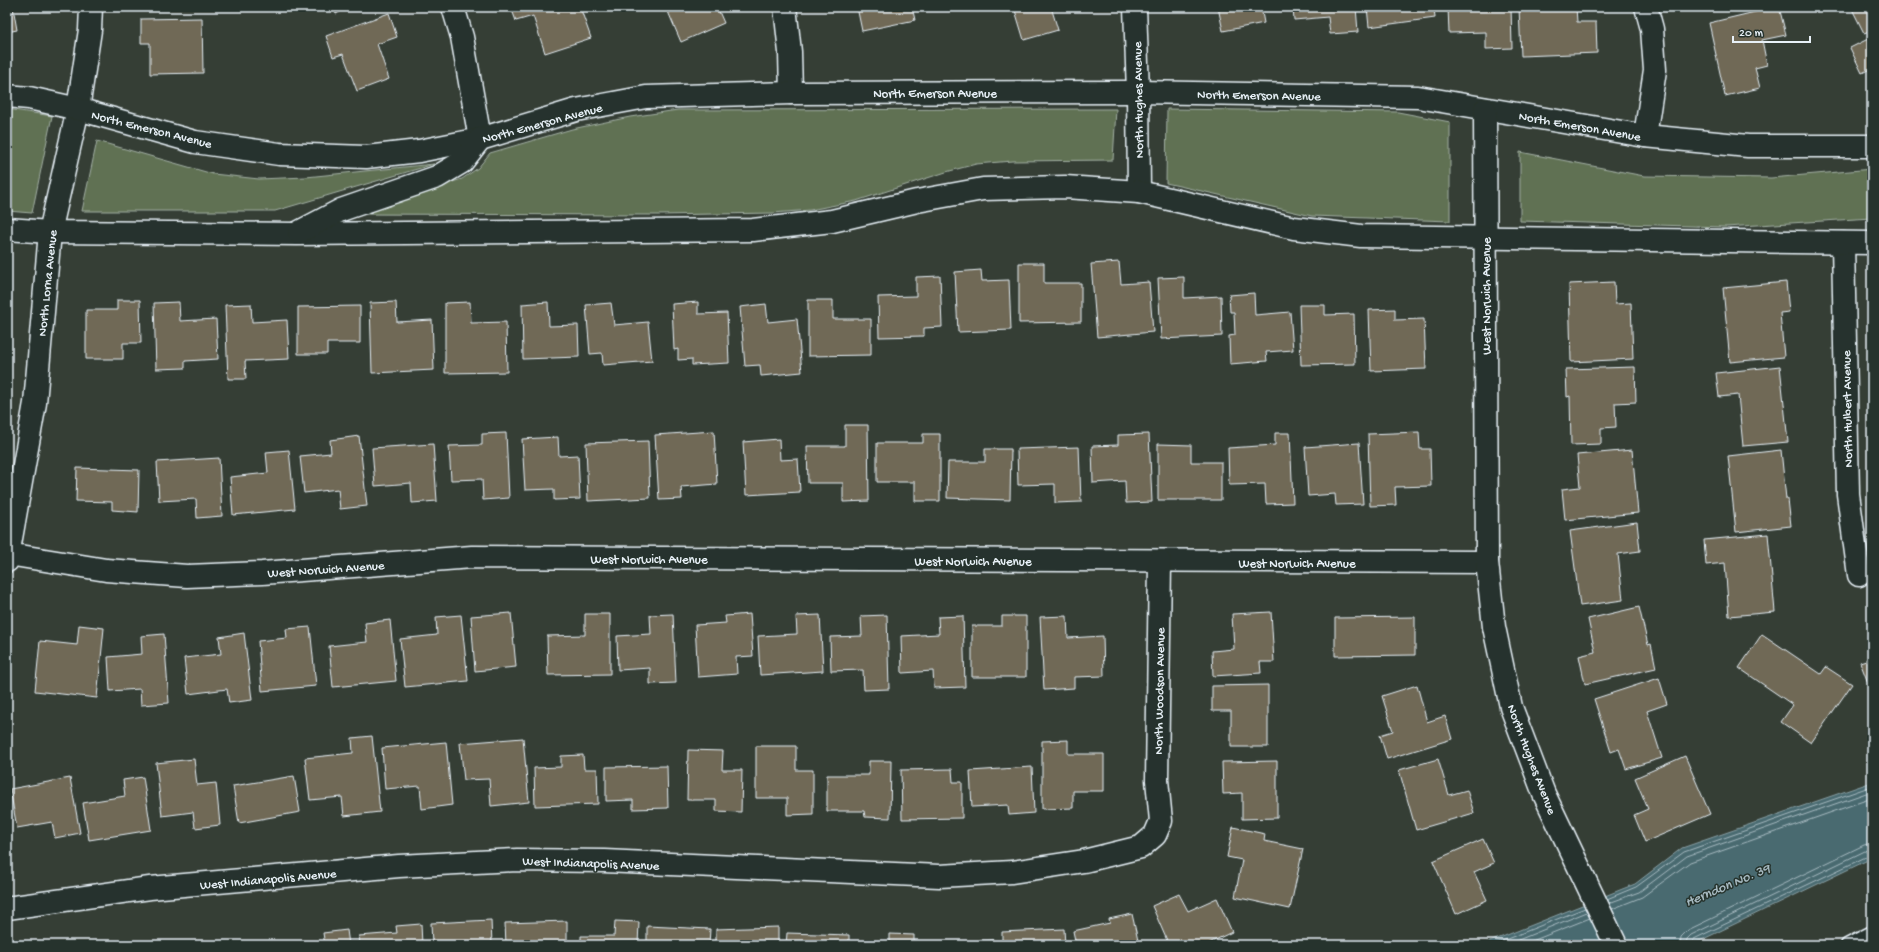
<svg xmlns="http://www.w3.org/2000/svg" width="1879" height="952" viewBox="0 0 1879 952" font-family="'Gochi Hand',sans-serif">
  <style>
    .green { fill: #607153; stroke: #a4b1a6 }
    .water { fill: #496a70; stroke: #89a0a6 }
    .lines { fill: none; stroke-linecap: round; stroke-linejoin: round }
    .shore { stroke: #a8bbc2; stroke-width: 1 }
    .building { fill: #6f6957; stroke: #e8f1f8 }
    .service-casing { stroke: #e8f1f8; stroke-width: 15 }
    .minor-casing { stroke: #e8f1f8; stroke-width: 25 }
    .tertiary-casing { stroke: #e8f1f8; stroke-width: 25 }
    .service { stroke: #26332d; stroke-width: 12 }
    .minor { stroke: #26332d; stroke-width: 22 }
    .tertiary { stroke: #26332d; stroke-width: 22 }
    .labels { text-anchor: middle; stroke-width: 3; stroke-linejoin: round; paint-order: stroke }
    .street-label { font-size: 13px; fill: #e8f1f8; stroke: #26332d }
    .water-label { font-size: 14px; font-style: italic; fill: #a8bbc2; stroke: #26332d }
  </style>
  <rect width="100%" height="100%" fill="#353e35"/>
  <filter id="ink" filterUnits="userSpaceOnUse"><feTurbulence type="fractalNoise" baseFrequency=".025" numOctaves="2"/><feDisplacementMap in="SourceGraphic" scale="8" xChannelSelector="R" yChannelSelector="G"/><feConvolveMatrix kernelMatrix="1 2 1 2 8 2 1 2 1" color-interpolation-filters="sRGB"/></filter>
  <g filter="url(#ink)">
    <!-- green -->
    <g class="green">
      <path d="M7 109 52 116 32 213 7 211Z"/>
      <path d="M1116 109 1113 160 1012 161 976 164 946 172 856 201 810 210 773 213 658 215 349 214 462 179 478 168 490 153 572 129 630 117 678 110Z"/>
      <path d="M1167 109 1398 112 1450 122V221L1312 216 1166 183Z"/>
      <path d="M97 141 213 174 259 179 306 177 434 164 275 211H82Z"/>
      <path d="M1520 152 1644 176 1771 178 1872 169V218L1725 227 1520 221Z"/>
    </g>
    <!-- water -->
    <path class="water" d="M1872 782V858L1691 945H1482L1635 884 1682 848Z"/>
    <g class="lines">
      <!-- shore -->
      <g class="shore">
        <path d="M1607 899 1636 887 1684 852 1872 786"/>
        <path d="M1609 903 1639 892 1687 856 1872 791"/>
        <path d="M1612 909 1642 897 1690 862 1872 798"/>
        <path d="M1492 945 1585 908"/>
        <path d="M1506 945 1587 912"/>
        <path d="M1522 945 1590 918"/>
        <path d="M1680 945 1681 937 1688 930 1864 845 1872 843"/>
        <path d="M1686 945 1687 939 1691 935 1867 850 1872 849"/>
        <path d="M1691 945 1694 939 1872 854"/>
      </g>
    </g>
    <!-- building -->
    <g class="building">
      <path d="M7 7H13L17 30 7 32Z"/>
      <path d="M333 7H349L336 14Z"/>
      <path d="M511 7H580L591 38 545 53 533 16 516 21Z"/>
      <path d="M666 7H717L724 23 681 42Z"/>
      <path d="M857 7H912L915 20 862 31Z"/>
      <path d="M1014 7H1051L1058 30 1024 40Z"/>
      <path d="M1218 7H1261L1264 23 1223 31Z"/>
      <path d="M1293 7H1356L1358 32 1330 34 1328 17 1294 20Z"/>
      <path d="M1367 7H1434L1435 18 1369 27Z"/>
      <path d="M1448 7H1511L1512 48 1486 49V32L1449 33Z"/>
      <path d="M1519 7H1576L1577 22H1596L1597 53 1521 56Z"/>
      <path d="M1776 7H1779L1786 35 1762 40 1767 65 1755 68 1760 88 1725 96 1709 23Z"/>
      <path d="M1851 7H1872V30L1864 33Z"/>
      <path d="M389 13 397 37 377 44 389 79 357 91 343 54 333 57 326 36Z"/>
      <path d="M202 18 203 73 150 74V43H141V19Z"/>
      <path d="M1872 37V68L1862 73 1850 48Z"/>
      <path d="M1119 262 1121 284 1149 282 1153 332 1097 337 1091 264Z"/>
      <path d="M1019 263H1044V283H1081V322L1019 323Z"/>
      <path d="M981 270 982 281 1009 280 1011 330 958 332 955 272Z"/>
      <path d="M940 276 942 327 924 328V336L879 337 878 297 916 296V277Z"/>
      <path d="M1184 277V298L1221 296 1222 336 1161 339 1158 278Z"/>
      <path d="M1614 282 1615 304 1631 303 1633 359 1571 362 1569 284Z"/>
      <path d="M1786 282 1789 312 1780 313 1784 357 1730 362 1723 288Z"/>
      <path d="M1254 293 1255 315 1290 312 1293 350 1266 352 1267 361 1230 364 1229 336 1235 335 1234 312H1230L1229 295Z"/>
      <path d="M117 300H140L141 343H123V359H86V310H117Z"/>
      <path d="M808 300H833V319H871V355L808 356Z"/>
      <path d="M179 302 180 321 216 319 218 359 185 361V368L156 369 154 303Z"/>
      <path d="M396 302 397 322 432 320 434 370 372 373 370 303Z"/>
      <path d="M470 302 471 323 506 322 507 372 445 373V303Z"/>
      <path d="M548 302 549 326 578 325 579 357 523 359 522 304Z"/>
      <path d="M698 302V314L727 313 729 363 692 365V359L678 360V349L674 350 672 304Z"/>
      <path d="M611 303 614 325 648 322 652 361 603 365 602 353 590 354 586 305Z"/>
      <path d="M251 304 252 322 287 320 289 359 245 361 246 379H228L225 305Z"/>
      <path d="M766 304 768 322 797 319 802 372 761 376 760 365 745 366 740 307Z"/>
      <path d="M1299 305H1325V315L1354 314 1355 364 1301 365Z"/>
      <path d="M360 306V343H327V354H298V307Z"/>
      <path d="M1395 309V320L1424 319 1426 369 1371 371 1369 310Z"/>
      <path d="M1780 366 1788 442 1743 446 1738 395 1719 397 1716 373Z"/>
      <path d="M1635 367 1636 402 1615 403 1616 427 1601 428V444L1571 445 1570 396 1567 397 1566 369Z"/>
      <path d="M845 425H868L869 501 843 502V483H808L807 446H845Z"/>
      <path d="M714 431 717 484 681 487 682 499 659 500 655 435Z"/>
      <path d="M1419 432 1420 449H1430L1431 486 1395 487 1396 505 1370 506 1368 434Z"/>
      <path d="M506 433 509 498 483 500 482 479 451 480 449 446 482 445V434Z"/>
      <path d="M1275 433H1290L1293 503 1266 504 1265 484 1229 485 1228 448 1275 445Z"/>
      <path d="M923 434H940V501H915V482H877V443H923Z"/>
      <path d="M1149 434 1152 502 1126 503 1125 481 1093 483 1092 446 1118 445V435Z"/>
      <path d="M359 436 367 506 340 509 338 489 304 493 300 456 331 453 330 440Z"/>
      <path d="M558 437 559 456 578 455 580 499 554 500V489L525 490 522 439Z"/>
      <path d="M779 439 780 460 798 459 800 492 746 495 743 442Z"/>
      <path d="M648 441 650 498 588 501 586 443Z"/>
      <path d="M1359 443 1363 504 1336 505 1335 494 1308 496 1305 447Z"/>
      <path d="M433 444 437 501 412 503 411 483 375 486 372 448Z"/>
      <path d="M1158 444 1191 445V462H1221V500H1158Z"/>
      <path d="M1079 447 1081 502 1055 503V484L1018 485 1017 449Z"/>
      <path d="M985 449H1011L1010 500 947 498 948 462H985Z"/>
      <path d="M289 450 295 509 233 515 230 477 268 473 266 452Z"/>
      <path d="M1632 450 1638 513 1565 520 1562 489 1580 487 1577 455Z"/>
      <path d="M1781 450 1786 499H1788L1791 526 1736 532 1728 456Z"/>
      <path d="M219 458 222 516 197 518 196 499 159 501 157 462Z"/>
      <path d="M77 468 139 470 138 512 112 510V502L76 501Z"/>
      <path d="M1637 522 1640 551 1618 554 1623 600 1580 606 1570 531Z"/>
      <path d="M1768 534 1775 612 1729 616 1725 563 1706 565 1704 540Z"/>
      <path d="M1639 607 1648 645 1651 644 1656 668 1585 684 1579 656 1595 652 1588 619Z"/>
      <path d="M1271 612 1274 662H1260L1261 673 1213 676 1212 651 1234 649 1232 614Z"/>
      <path d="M511 613 516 667 475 671 471 616Z"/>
      <path d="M585 614H610V674L548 675 547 636 585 635Z"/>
      <path d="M673 614 676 683 650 684V668L618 670 617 636 651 634 650 615Z"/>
      <path d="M750 614 753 656 736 657 737 674 698 677 695 625 726 623 725 616Z"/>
      <path d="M461 615 468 681 405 687 400 639 437 635 436 617Z"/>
      <path d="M820 615 823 671 760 675 758 636 797 634 796 616Z"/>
      <path d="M887 615 889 689 864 690 863 670 831 671 830 637 862 636 861 616Z"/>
      <path d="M963 616 965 687 934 688 933 671 902 673 901 636 939 634 938 617Z"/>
      <path d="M1002 616H1026V677H972V626H1002Z"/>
      <path d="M1067 616 1068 638 1103 636 1104 676 1074 677V688L1044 690 1040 617Z"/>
      <path d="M1415 617V655L1335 656V618Z"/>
      <path d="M390 620 396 681 333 687 329 646 367 642 365 623Z"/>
      <path d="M79 625 104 628 97 698 35 691 40 641 77 645Z"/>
      <path d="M310 627 316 686 262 691 258 641 287 638 286 629Z"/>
      <path d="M244 633 252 700 229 703 227 689 188 694 184 658 221 654 219 637Z"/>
      <path d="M164 634 169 703 141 705 140 689 110 691 108 657 142 654 141 636Z"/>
      <path d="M1762 634 1821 674 1826 667 1852 684 1811 743 1781 722 1793 705 1739 668Z"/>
      <path d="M1872 658V693L1860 662Z"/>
      <path d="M1659 678 1667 704 1647 711 1662 758 1626 769 1619 749 1611 752 1594 699Z"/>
      <path d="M1268 685V747H1231V711H1212V686Z"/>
      <path d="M1417 685 1427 722 1445 716 1452 739 1387 759 1380 735 1393 731 1382 696Z"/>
      <path d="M372 736 380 812 344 816 342 797 310 800 305 758 353 753 352 738Z"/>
      <path d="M523 738 529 802 491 806 489 779 464 780 460 743Z"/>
      <path d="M1068 740V754H1104V791H1073V808L1042 809V741Z"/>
      <path d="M446 742 452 805 422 809 420 786 385 789 382 748Z"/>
      <path d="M756 746H796V770H813V814L787 815V798H756Z"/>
      <path d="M688 750 723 751 722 770H742L741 812 716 811V800H687Z"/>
      <path d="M583 755 584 769H597L598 804 535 806 534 768 561 767V756Z"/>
      <path d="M1685 756 1710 814 1645 842 1634 815 1648 809 1635 778Z"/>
      <path d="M194 759 197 785 216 783 220 825 195 828 193 812 162 816 156 763Z"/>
      <path d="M1438 759 1449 795 1467 790 1474 813 1416 830 1399 770Z"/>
      <path d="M869 761H891L890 818 865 817 864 811H827V775H869Z"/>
      <path d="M1277 761V818L1242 819V793L1223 794 1222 762Z"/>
      <path d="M667 766 668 808 633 809V800L606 801V767Z"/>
      <path d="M1032 767 1034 813 1009 815 1008 805 972 807 970 771Z"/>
      <path d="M952 769 953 782H962V818L902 819 901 770Z"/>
      <path d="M294 776 300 812 239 823 233 786Z"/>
      <path d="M143 777 151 830 89 840 83 803 125 796 123 780Z"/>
      <path d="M70 778 80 833 55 838 52 822 17 828 10 789Z"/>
      <path d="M1233 827 1265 834 1264 841 1303 849 1290 909 1235 897 1242 860 1227 857Z"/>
      <path d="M1483 839 1494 863 1474 872 1487 900 1456 914 1433 861Z"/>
      <path d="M1179 894 1188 911 1217 898 1232 932 1209 943 1210 945H1169L1152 906Z"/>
      <path d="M1132 914 1139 945H1076L1073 931 1110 923 1109 919Z"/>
      <path d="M491 920 492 945H432L431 923Z"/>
      <path d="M567 921V945H506L505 923Z"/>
      <path d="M615 921 639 922 638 945H581V936H614Z"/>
      <path d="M421 924 422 945H360L359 936 397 933 396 926Z"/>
      <path d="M647 926 710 929 709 945H647Z"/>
      <path d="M778 927V945H716V929Z"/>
      <path d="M1064 929 1065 945H1002V932Z"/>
      <path d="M347 930 349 945H325L323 933Z"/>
      <path d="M787 933 849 935V945H786Z"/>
      <path d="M890 934 914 935V945H890Z"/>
      <path d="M994 940V945H928Z"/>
    </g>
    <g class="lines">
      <defs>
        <path id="service" d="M1847 945 1872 932"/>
        <g id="minor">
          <path d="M453 7 462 37 480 139"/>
          <path d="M785 7 790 52 791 93"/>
          <path d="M1135 7 1138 92 1139 192"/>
          <path d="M1645 136 1655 70 1652 29 1646 7"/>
          <path d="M1843 243 1848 494 1859 575"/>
          <path d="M8 554 106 570 187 576 262 573 472 557 1487 562"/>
          <path d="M7 561 35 403 50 232 78 109 90 30 91 7"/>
          <path d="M7 908 150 888 399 866 517 860 604 861 939 876 1012 872 1084 861 1141 847 1155 835 1161 821 1157 780 1160 562"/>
        </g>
        <g id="tertiary">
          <path d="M7 96 29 98 78 109 195 142 279 154 366 157 419 151 480 139 576 110 646 97 791 93 1138 92 1418 97 1645 136 1748 146H1872"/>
          <path d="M1485 109 1487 562 1494 627 1511 707 1544 794 1616 945"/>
          <path d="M7 229 50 232 297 234 753 230 832 221 917 201 983 189 1065 187 1139 192 1294 228 1361 236 1872 243"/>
          <path d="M299 232 341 210 437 177 462 162 480 139"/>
        </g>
      </defs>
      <!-- service casing -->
      <use href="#service" class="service-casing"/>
      <!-- minor casing -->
      <use href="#minor" class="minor-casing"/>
      <!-- tertiary casing -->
      <use href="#tertiary" class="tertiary-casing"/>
      <!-- service -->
      <use href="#service" class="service"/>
      <!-- minor -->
      <use href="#minor" class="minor"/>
      <!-- tertiary -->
      <use href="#tertiary" class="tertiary"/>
    </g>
  </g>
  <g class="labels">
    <!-- street labels -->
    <g class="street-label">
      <text x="935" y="97">North Emerson Avenue</text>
      <text transform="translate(1259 94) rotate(1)" y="5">North Emerson Avenue</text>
      <text transform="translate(1137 100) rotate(-91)" y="5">North Hughes Avenue</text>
      <text transform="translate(542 122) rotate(-15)" y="5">North Emerson Avenue</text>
      <text transform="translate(1580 125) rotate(10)" y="5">North Emerson Avenue</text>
      <text transform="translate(152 128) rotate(14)" y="5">North Emerson Avenue</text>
      <text transform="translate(46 283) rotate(-84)" y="5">North Lorna Avenue</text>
      <text transform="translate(1485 296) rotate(-90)" y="5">West Norwich Avenue</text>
      <text transform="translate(1846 409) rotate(-91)" y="5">North Hulbert Avenue</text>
      <text x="649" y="563">West Norwich Avenue</text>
      <text x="973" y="565">West Norwich Avenue</text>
      <text x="1297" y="567">West Norwich Avenue</text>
      <text transform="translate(326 568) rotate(-4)" y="5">West Norwich Avenue</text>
      <text transform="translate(1158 691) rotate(-89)" y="5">North Woodson Avenue</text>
      <text transform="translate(1533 759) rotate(69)" y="5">North Hughes Avenue</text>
      <text transform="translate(591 862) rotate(2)" y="5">West Indianapolis Avenue</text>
      <text transform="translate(268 878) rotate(-5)" y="5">West Indianapolis Avenue</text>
    </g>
    <!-- water labels -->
    <g class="water-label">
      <text transform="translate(1727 884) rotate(-23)" y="5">Herndon No. 39</text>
    </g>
  </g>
  <!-- margin -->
  <rect width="1879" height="952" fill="none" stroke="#26332d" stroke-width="24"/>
  <rect x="12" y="12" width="1855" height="928" fill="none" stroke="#e8f1f8" stroke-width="1.5" filter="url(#ink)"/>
  <!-- scale -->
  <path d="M1733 36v6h77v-6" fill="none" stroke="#e8f1f8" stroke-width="2"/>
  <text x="1739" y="36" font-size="12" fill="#e8f1f8" stroke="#26332d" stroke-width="3" paint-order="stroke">20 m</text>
</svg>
